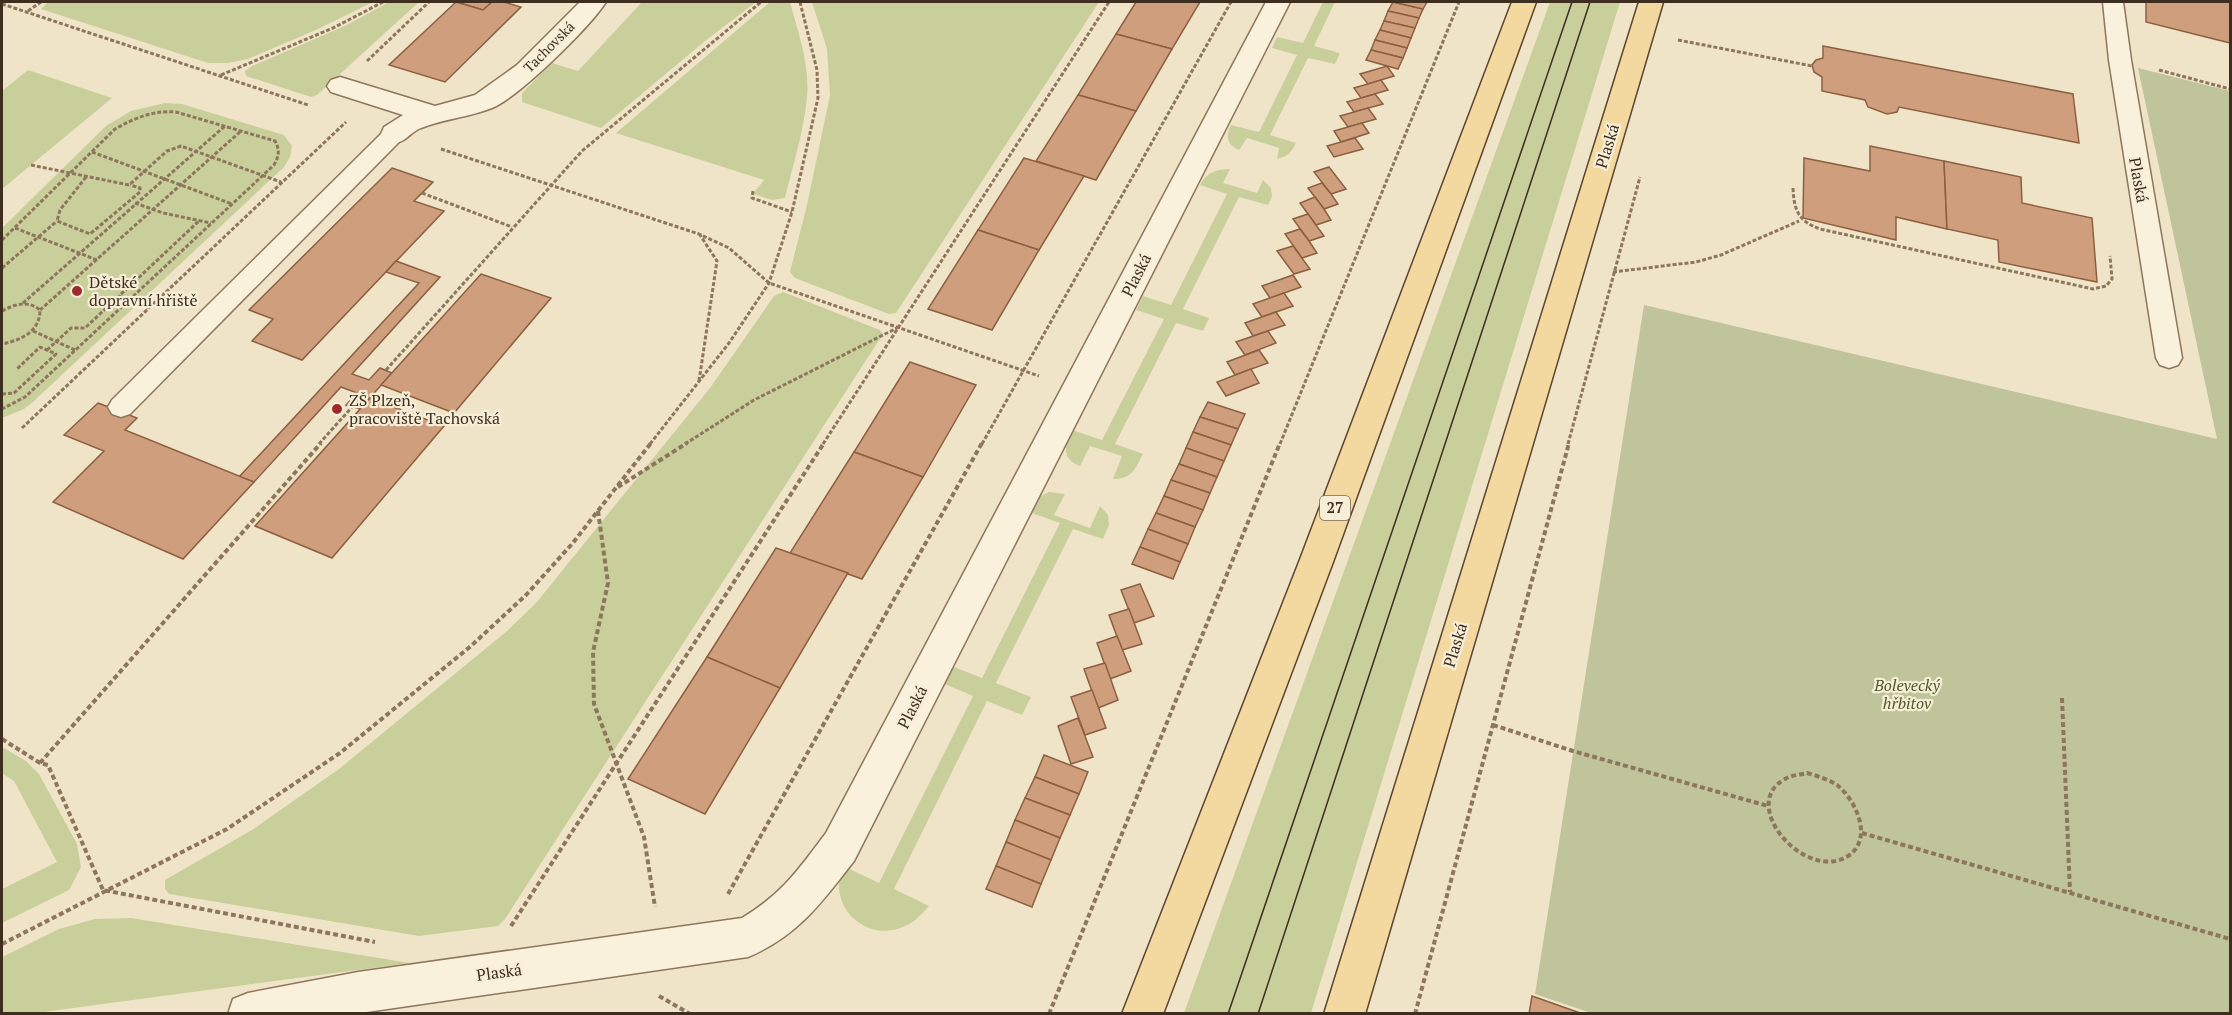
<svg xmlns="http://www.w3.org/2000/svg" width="2232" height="1015" viewBox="0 0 2232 1015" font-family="'PT Serif',serif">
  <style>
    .green { fill: #c9cf9b }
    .cemetery { fill: #bfc49a }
    .building { fill: #cf9f7d; stroke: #8d5f41; stroke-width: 1.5 }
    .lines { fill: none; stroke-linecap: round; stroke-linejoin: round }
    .lane-casing { stroke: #8d765c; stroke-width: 3 }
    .street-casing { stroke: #8d765c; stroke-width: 3 }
    .primary-casing { stroke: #5b4430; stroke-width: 3 }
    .path-far1 { stroke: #8d765c; stroke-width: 3; stroke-dasharray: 4 2; stroke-linecap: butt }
    .path { stroke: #8d765c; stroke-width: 4; stroke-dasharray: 5 3; stroke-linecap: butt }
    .lane { fill: #faf1dc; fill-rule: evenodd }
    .street { fill: #faf1dc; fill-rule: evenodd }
    .primary { fill: #f3d9a0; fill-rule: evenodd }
    .tram { stroke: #3d2e20; stroke-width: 1.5 }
    .poi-dot { fill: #9e2a2b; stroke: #f7eed8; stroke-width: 2 }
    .labels { text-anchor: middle; stroke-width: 4.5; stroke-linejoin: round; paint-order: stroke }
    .far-street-label { font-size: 14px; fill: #3d2e20; stroke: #f7eed8 }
    .shield { fill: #f7eed8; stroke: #756857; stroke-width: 1.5 }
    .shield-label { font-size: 15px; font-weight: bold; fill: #3d2e20 }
    .street-label { font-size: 16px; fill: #3d2e20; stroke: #f7eed8 }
    .poi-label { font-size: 16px; fill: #3d2e20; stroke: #f7eed8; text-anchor: start }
    .park-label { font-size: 16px; font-style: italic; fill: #4d5a26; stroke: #f7eed8 }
  </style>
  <rect width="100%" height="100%" fill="#f0e4c8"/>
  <!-- green -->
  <g class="green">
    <path d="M48 2H373L318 29 248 59 228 63H208L41 9Z"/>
    <path d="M389 2H419L317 95 311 97 246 76 245 71 252 66 347 25Z"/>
    <path d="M642 2H756L705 41 601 128 522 102V93L552 63 578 71Z"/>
    <path d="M770 2H790C798 32 810 65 807 97 804 131 793 165 785 198L772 200 753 194 764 180 616 133Z"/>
    <path d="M812 2H1099L896 313 889 314 795 278 790 272 807 205 830 95 827 49Z"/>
    <path d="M1323 2H1335L1314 46 1340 53 1335 64 1308 58 1270 135 1296 143C1291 153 1288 156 1277 159L1279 148 1247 138 1239 150C1227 144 1225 137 1231 125L1259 132 1297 55 1272 48 1277 37 1303 43Z"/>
    <path d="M1550 2H1620L1311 1013H1184Z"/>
    <path d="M28 70 112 98 2 189V91Z"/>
    <path d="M165 103 182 104 284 135 292 146 290 157 284 167 34 401 24 409 2 418V228L106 126 131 111Z"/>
    <path d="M1230 169 1223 183 1257 193 1263 180 1271 188 1272 197 1268 205 1239 197 1183 309 1209 318 1203 331 1176 323 1115 444 1143 454C1135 469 1132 479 1113 479L1122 456 1090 446 1080 466C1061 459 1064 445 1072 430L1102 440 1164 319 1136 310 1143 296 1171 305 1227 194 1200 185C1207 172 1216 169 1230 169Z"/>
    <path d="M783 292 880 330 883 334 505 919 498 926 419 936 169 894 165 889V880L252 830 339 769 507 631 536 603 710 388 774 296Z"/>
    <path d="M1049 492 1065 494 1054 515 1090 528 1100 506 1108 515 1109 525 1103 539 1073 529 996 683 1031 697 1022 715 987 701 894 889 929 906C921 915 913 924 900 928 871 939 838 916 839 884 839 878 842 872 843 866L879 883 973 696 940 682 949 665 982 678 1060 523 1029 512 1041 496Z"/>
    <path d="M2 747 26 761 39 774 77 844 81 867 69 890 2 923V889L57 862 14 781 2 773Z"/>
    <path d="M131 918 410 963 36 1013H2V957L59 929 95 919Z"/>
  </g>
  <!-- cemetery -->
  <path class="cemetery" d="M2138 68 2230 91V1013L1594 1014 1535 994 1644 305 2217 439Z"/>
  <!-- building -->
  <g class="building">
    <path d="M456 2H492L483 10Z"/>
    <path d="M456 2 483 10 492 2H504L521 7 445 82 389 65Z"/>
    <path d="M1136 2H1200L1172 49 1116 34Z"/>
    <path d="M1393 2 1423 9 1419 18 1388 11Z"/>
    <path d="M1393 2H1427L1423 9Z"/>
    <path d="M2146 2H2230V43L2146 22Z"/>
    <path d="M1388 11 1419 18 1415 28 1384 21Z"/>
    <path d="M1384 21 1415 28 1411 38 1380 30Z"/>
    <path d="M1380 30 1411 38 1407 48 1375 40Z"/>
    <path d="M1116 34 1172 49 1136 111 1078 95Z"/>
    <path d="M1375 40 1407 48 1403 58 1371 50Z"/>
    <path d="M1823 46 2073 94 2079 143 1899 107 1897 112 1887 114 1868 107 1865 100 1822 91V77L1814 72 1812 65 1816 60 1823 58Z"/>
    <path d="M1371 50 1403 58 1398 69 1366 60Z"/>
    <path d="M1387 66 1394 76 1368 84 1360 74Z"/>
    <path d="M1381 80 1388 90 1361 98 1354 88Z"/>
    <path d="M1375 94 1383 104 1354 112 1347 102Z"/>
    <path d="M1078 95 1136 111 1096 180 1036 161Z"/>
    <path d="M1368 108 1376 119 1348 127 1340 116Z"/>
    <path d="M1362 123 1369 133 1341 142 1334 131Z"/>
    <path d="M1355 138 1363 149 1334 157 1327 146Z"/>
    <path d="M1870 146 1944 161 1947 229 1896 217V240L1803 218 1804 158 1870 171Z"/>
    <path d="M1024 158 1084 176 1039 250 978 230Z"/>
    <path d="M1944 161 2021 177 2022 203 2092 218 2097 282 1999 262 1998 240 1947 229Z"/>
    <path d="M1329 167 1346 189 1331 194 1314 172Z"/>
    <path d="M392 168 433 182 414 201 444 211 302 360 252 341 273 319 249 310Z"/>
    <path d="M1322 183 1331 194 1338 204 1324 209 1308 188Z"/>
    <path d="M1315 197 1324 209 1331 220 1316 225 1300 203Z"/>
    <path d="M1308 214 1324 236 1309 241 1293 219Z"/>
    <path d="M1300 229 1309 241 1317 253 1302 258 1285 234Z"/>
    <path d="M978 230 1039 250 992 330 928 309Z"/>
    <path d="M1293 246 1310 269 1294 274 1277 251Z"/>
    <path d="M396 261 440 277 352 374 369 380 380 368 392 373 360 409 346 405 357 393 341 387 254 482 239 477 419 283 386 272Z"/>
    <path d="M481 274 551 298 454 413 381 385Z"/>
    <path d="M1293 275 1301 287 1270 298 1262 286Z"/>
    <path d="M1284 293 1293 306 1262 317 1253 304Z"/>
    <path d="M1276 312 1285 325 1253 336 1245 323Z"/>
    <path d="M1268 331 1276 343 1245 355 1236 342Z"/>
    <path d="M1259 350 1268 363 1235 375 1227 362Z"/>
    <path d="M910 362 976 385 923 477 854 452Z"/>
    <path d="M1251 369 1259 383 1226 396 1217 382Z"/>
    <path d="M370 398 444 426 332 558 255 526Z"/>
    <path d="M1208 402 1245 414 1238 429 1200 417Z"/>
    <path d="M98 403 137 418 125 430 254 482 183 559 53 502 104 451 64 435Z"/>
    <path d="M1200 417 1238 429 1231 445 1193 432Z"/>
    <path d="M1193 432 1231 445 1224 461 1186 448Z"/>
    <path d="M1186 448 1224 461 1217 477 1179 464Z"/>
    <path d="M854 452 923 477 862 579 790 553Z"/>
    <path d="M1179 464 1217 477 1210 493 1171 480Z"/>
    <path d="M1171 480 1210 493 1203 510 1164 496Z"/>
    <path d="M1164 496 1203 510 1195 527 1156 513Z"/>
    <path d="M1156 513 1195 527 1188 544 1148 529Z"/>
    <path d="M1148 529 1188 544 1180 562 1140 547Z"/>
    <path d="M1140 547 1180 562 1173 579 1132 564Z"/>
    <path d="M776 548 848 573 780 688 707 657Z"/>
    <path d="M1140 584 1154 616 1134 623 1121 590Z"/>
    <path d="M1129 609 1142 644 1122 650 1109 615Z"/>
    <path d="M1117 636 1131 671 1110 679 1097 643Z"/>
    <path d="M707 657 780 688 705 814 628 779Z"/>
    <path d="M1105 663 1118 700 1098 708 1084 669Z"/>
    <path d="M1092 690 1106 728 1085 735 1071 697Z"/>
    <path d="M1078 718 1093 757 1071 764 1058 726Z"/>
    <path d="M1044 755 1088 772 1079 794 1035 777Z"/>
    <path d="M1035 777 1079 794 1070 815 1025 798Z"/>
    <path d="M1025 798 1070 815 1060 838 1015 820Z"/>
    <path d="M1015 820 1060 838 1051 860 1006 842Z"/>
    <path d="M1006 842 1051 860 1041 884 996 866Z"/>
    <path d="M996 866 1041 884 1032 907 986 889Z"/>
    <path d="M1532 996 1583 1014H1529Z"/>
  </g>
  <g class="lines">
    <defs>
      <g id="lane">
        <path d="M2103 2H2123L2131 60 2182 358 2178 365 2169 368 2160 365 2156 358 2109 60Z"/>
        <path d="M394 126 402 129 405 134 402 139 130 414 121 417 112 414 108 407 112 400 386 129Z"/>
      </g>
      <g id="street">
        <path d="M580 2H606C590 27 519 97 492 108 469 117 444 119 421 128 405 135 405 147 384 141L381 134 384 127 403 115 331 92 327 86 331 80 340 77 435 106 475 95 517 65Z"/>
        <path d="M1266 2H1290L854 861C822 902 798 936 748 957L353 1014H228L233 999 248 993 358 972 742 918C783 893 798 870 826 833Z"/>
      </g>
      <g id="primary">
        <path d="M1512 2H1536L1333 562 1163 1014H1122L1299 562Z"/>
        <path d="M1639 2H1663L1365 1014H1324Z"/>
      </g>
    </defs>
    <!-- lane casing -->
    <use href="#lane" class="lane-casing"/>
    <!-- street casing -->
    <use href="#street" class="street-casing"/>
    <!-- primary casing -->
    <use href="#primary" class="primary-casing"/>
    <!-- path-far1 -->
    <g class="path-far1">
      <path d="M2 4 308 105"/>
      <path d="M28 11 41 2"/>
      <path d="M1678 40 1812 66"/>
      <path d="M367 61 429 2"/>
      <path d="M2159 70 2230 89"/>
      <path d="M221 75 333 28 383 2"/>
      <path d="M441 149 699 234 729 248 769 283 1039 376"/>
      <path d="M92 152 232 204"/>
      <path d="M31 165 129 185 167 151 181 146 281 182"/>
      <path d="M86 177 60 210 57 221 90 234 140 192V188L130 185"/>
      <path d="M1793 188C1794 210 1798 221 1820 229L2093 289 2106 286 2112 279 2110 256"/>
      <path d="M753 191 752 198 792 212"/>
      <path d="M422 193 512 227"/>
      <path d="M135 203 163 213 211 223"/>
      <path d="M15 228 97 260"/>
      <path d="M2 240 115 129C135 118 153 110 176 112L275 141C280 150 279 156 274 165L25 397 2 409"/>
      <path d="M2 268 57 221"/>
      <path d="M1613 272 1696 262 1721 255 1799 221"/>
      <path d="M119 296 148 308"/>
      <path d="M23 303 225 126"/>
      <path d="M40 310 241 131"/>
      <path d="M2 311C15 304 28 300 40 310 40 332 21 340 2 344"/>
      <path d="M33 331 75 350"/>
      <path d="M47 350 71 328H85L200 220"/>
      <path d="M386 370 582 151 761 2"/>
      <path d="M699 381 717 261 700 235"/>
      <path d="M2 394 14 393 56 354 40 347 17 369"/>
      <path d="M22 428 346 122"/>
      <path d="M319 444 352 407"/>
      <path d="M650 444 729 343 769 283 792 212 818 98 817 70 800 2"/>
      <path d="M685 444 754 400 897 328"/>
      <path d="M823 444 1109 2"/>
      <path d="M982 444 1231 2"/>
      <path d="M1280 444 1459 2"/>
      <path d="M1568 444 1640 177"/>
    </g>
    <!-- path -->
    <g class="path">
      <path d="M618 487 687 443"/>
      <path d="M598 511 608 583 593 652 594 704 644 837 655 907"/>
      <path d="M2062 698 2070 892"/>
      <path d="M1493 725 1573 751 1768 806"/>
      <path d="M2 739 40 763 48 765 103 890 375 942"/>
      <path d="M40 763 321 443"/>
      <path d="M1807 773C1817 776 1828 779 1837 785 1856 800 1874 839 1848 856 1806 883 1737 805 1785 779 1791 775 1800 775 1807 773Z"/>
      <path d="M1862 833 2230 939"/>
      <path d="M728 894 982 443"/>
      <path d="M511 926 824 443"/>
      <path d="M2 944 227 829 340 753 471 646 526 595 572 544 651 443"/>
      <path d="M659 996 690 1014"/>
      <path d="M1049 1014 1280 443"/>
      <path d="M1415 1014 1569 443"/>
    </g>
    <!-- lane -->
    <use href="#lane" class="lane"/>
    <!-- street -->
    <use href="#street" class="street"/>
    <!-- primary -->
    <use href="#primary" class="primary"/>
    <!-- tram -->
    <g class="tram">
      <path d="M1228 1014 1572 2"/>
      <path d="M1258 1014 1590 2"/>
    </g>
  </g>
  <!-- markers -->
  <g class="poi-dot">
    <circle cx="77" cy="291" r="6"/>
    <circle cx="337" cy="409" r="6"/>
  </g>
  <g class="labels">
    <!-- far-street labels -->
    <g class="far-street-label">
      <text transform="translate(549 47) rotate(-45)" y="5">Tachovská</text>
    </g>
    <!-- shield labels -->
    <rect class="shield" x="1320" y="496" width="30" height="24" rx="4.5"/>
    <g class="shield-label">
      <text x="1335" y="513">27</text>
    </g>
    <!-- street labels -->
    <g class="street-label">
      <text transform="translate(1607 146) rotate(-73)" y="6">Plaská</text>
      <text transform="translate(2139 180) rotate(80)" y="6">Plaská</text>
      <text transform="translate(1136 275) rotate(-63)" y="6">Plaská</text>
      <text transform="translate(1455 645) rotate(-73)" y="6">Plaská</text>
      <text transform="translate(912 707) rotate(-63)" y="6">Plaská</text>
      <text transform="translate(499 972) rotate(-8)" y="6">Plaská</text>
    </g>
    <!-- poi labels -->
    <g class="poi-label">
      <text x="89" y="288">Dětské<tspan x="89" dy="18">dopravní hřiště</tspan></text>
      <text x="349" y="406">ZŠ Plzeň,<tspan x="349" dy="18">pracoviště Tachovská</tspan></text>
    </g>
    <!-- park labels -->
    <g class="park-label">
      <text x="1907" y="691">Bolevecký<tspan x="1907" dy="18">hřbitov</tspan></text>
    </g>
  </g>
  <!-- border -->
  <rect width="2232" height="1015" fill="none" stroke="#3d2e20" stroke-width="6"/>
</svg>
